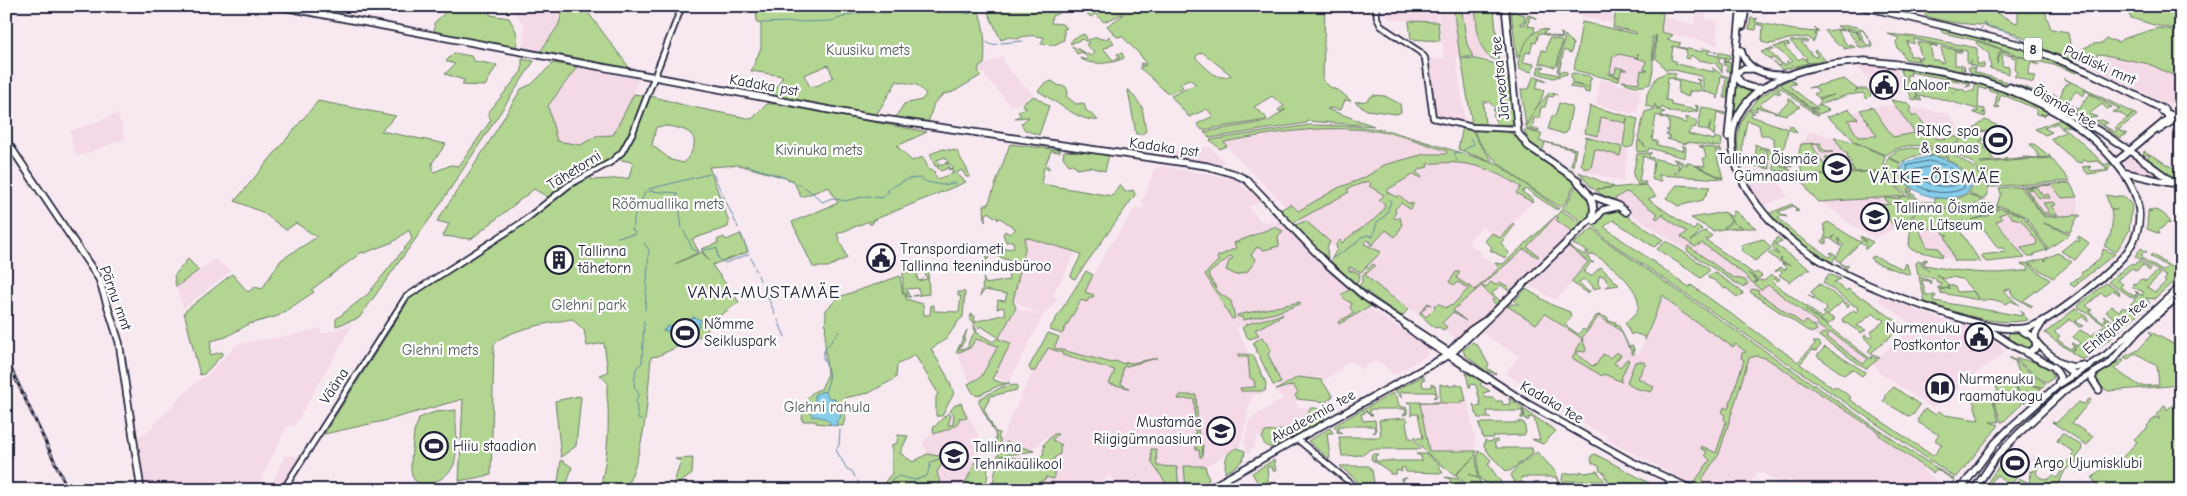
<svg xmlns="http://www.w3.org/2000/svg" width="2187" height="496" viewBox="0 0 2187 496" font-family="'Comic Neue',sans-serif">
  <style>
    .built { fill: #f4d9e7 }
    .green { fill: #b2d691; stroke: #6a7c66; fill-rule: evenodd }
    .water { fill: #87cde9; stroke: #5f89a3 }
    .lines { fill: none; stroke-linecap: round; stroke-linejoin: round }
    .shore { stroke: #4a6681; stroke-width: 1 }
    .stream { stroke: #5f89a3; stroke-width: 1 }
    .minor-casing { stroke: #22223b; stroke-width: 8 }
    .major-casing { stroke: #22223b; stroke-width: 9 }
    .minor { stroke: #fff; stroke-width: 4.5 }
    .major { stroke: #fff; stroke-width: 5.5 }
    .rail-casing { stroke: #22223b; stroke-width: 3 }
    .rail { stroke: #fff; stroke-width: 1; stroke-dasharray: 4; stroke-linecap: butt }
    .labels { text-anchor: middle; stroke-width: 4.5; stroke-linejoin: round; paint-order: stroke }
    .shield { fill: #fff; stroke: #646476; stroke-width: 1 }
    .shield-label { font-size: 14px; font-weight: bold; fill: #22223b }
    .park-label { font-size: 15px; fill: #4d5855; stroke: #fff }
    .street-label { font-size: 15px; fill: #22223b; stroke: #fff }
    .poi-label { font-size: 15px; fill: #22223b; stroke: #fff; text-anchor: start }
    .quarter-label { font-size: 18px; letter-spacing: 1px; fill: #22223b; stroke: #fff }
  </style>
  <rect width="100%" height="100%" fill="#f8e9f1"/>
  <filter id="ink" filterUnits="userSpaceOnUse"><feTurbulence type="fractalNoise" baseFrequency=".02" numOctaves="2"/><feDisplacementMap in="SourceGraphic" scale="10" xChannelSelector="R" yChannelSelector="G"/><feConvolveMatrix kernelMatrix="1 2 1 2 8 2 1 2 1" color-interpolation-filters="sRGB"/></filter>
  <g filter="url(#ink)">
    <!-- built -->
    <g class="built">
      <path d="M509 6H566V7L562 8 557 25 540 51 523 47 525 26Z"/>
      <path d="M1386 6H1435L1440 41 1411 39 1409 21 1388 19Z"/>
      <path d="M1438 6H1475L1480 46 1489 58 1488 60 1456 56 1465 122 1461 123 1436 117 1430 58 1444 59Z"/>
      <path d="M1570 6H1617L1614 24 1568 13Z"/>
      <path d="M1697 9 1707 11 1705 19 1718 22 1716 40 1718 41V45L1661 32 1663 16 1695 25 1696 16H1701L1696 14Z"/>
      <path d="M1649 39 1641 86 1579 71 1588 59Z"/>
      <path d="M1002 56 1007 68 1033 94 1017 104 1010 105 978 68Z"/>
      <path d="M2107 56 2149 64 2181 79V111L2096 69Z"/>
      <path d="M1856 65 1896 66 1903 86 1879 88 1877 85H1873Z"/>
      <path d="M577 67 638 79 634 94 613 135 596 136 581 145 557 141 548 106Z"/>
      <path d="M1600 79 1641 90 1637 113 1633 112V114L1596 104Z"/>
      <path d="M1884 105 1902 106 1948 113 1959 128 1958 137 1952 141 1871 144 1848 136 1831 120 1845 114Z"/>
      <path d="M1595 108 1635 118 1630 147 1590 137Z"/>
      <path d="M118 114 125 139 76 157 70 131Z"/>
      <path d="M1314 128 1372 131 1399 136 1448 151 1466 162 1499 174 1521 187 1516 193 1532 202 1499 238 1481 227 1467 244 1482 252 1480 255 1500 267 1557 216 1577 229 1512 291 1500 283 1489 293 1500 303 1478 325 1474 323 1456 339 1385 292 1361 272 1355 278 1348 272 1343 254 1300 221 1223 143Z"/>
      <path d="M1810 131 1831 136 1860 148 1875 172 1898 196 1912 215 1910 218 1898 219 1902 225 1875 238 1858 229 1824 204 1803 180 1800 165 1801 144Z"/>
      <path d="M1589 140 1628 150 1623 182 1584 171Z"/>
      <path d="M1186 147H1210L1225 163 1220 164 1137 154 1138 149 1185 151Z"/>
      <path d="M2130 152 2157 172V174L2152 176 2141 177 2122 163 2121 161Z"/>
      <path d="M1161 166 1234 179 1262 201 1249 207 1261 221 1263 220 1266 223 1272 220 1275 223 1280 221 1289 232 1295 233 1304 244 1303 246 1368 307 1427 347 1428 355 1393 375 1382 363 1374 362 1360 369 1352 361 1342 366 1341 370 1322 381 1294 379 1278 387 1247 325 1236 327 1263 384 1261 395H1252L1240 446 1167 490H1113L1112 475 1105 478V490H1036L1029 477 1053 479 1054 458 1058 455 1059 445 1045 437 1032 450 1007 442 1001 453H999V445L1011 417 1046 345 1053 347 1109 247 1137 206 1142 209 1144 206 1141 201 1146 194 1154 169Z"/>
      <path d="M1745 168 1771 172 1778 180 1787 197 1761 206 1745 180 1749 179Z"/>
      <path d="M2070 183 2078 202V215L2070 232 2018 212 2001 188Z"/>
      <path d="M1630 188 1757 281 1762 278 1874 361 1911 330 1904 326 1909 322 1878 300 1880 296 1934 317 1981 329 1994 337 2005 354 1990 363 1932 408 1880 373 1874 364 1867 369 1610 200Z"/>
      <path d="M2003 210 2023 217 2044 247 2015 254 1980 221Z"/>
      <path d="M1923 217 1953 228 1956 260 1923 251 1911 228Z"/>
      <path d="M1025 237 1076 252 1052 296 1058 299 1043 316 1009 382 988 375 1008 343 998 339 1016 308 1043 316 1013 301 1025 249Z"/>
      <path d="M1569 246 1591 262 1556 300 1528 285Z"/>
      <path d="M215 259 231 271 183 308 176 287Z"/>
      <path d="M1673 293 1926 465 1923 471 1949 489 1813 490 1788 479 1785 485 1758 471 1746 490H1710L1694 485 1606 439 1607 435 1592 429 1506 374V372L1519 356 1481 332 1507 306 1536 324 1544 313 1580 337 1599 316 1619 330 1631 351 1639 355 1663 295Z"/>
      <path d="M353 324 295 425 287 426 256 490H143L135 439 149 430 198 380 206 376 237 344 293 335 319 328 322 334Z"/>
      <path d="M975 338 999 346 981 377 970 383 957 353 968 348Z"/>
      <path d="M1293 385 1298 393 1295 396 1298 407 1313 408 1307 410 1301 421 1282 430 1266 431 1261 437H1257L1254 447 1248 454 1244 442 1249 420 1284 398 1278 393 1277 391Z"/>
      <path d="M1420 403H1468L1476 447H1474L1475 452H1429Z"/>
      <path d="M965 409 982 442 980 444 982 448 962 490H919L935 465 922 443 950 415Z"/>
      <path d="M285 455 301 456 280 490H269Z"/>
    </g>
    <!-- green -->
    <g class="green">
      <path d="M452 6H486L489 7 490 15 509 18C515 29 520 35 516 47L511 49 435 35 434 23Z"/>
      <path d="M566 6 577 8 580 13 587 11 628 66 625 70 540 52 558 26 564 8Z"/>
      <path d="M756 6H976C985 22 986 47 984 64L978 68 980 76 953 92 944 94 934 103 928 123 895 118 904 104 922 100 926 94 917 85 897 81 876 115 772 95 783 76 751 71 761 48V24L757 23ZM828 65 833 77 819 85 810 87 804 75Z"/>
      <path d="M985 6H1076L1052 16 1051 23 1062 24 1067 28 1064 29V40L1054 45 1041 44 1044 37C1034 36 1026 34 1018 39L1009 37 1001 40Z"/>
      <path d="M1078 6H1325L1323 80 1330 87 1341 92 1351 101 1345 100 1341 110 1329 108 1327 109 1374 126 1307 121V123L1210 138 1204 132 1269 121 1286 109 1280 112 1278 110 1284 106 1272 96 1254 107 1265 116 1267 120 1202 130 1197 124 1213 116 1207 109 1189 117 1171 96 1196 84 1189 79 1180 83 1183 87 1170 94C1160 89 1151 75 1139 68L1143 66 1140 65 1141 63 1144 64V66L1146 65 1142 57 1122 36 1117 37 1107 26 1123 15 1122 14 1104 22 1095 14 1091 17ZM1202 52 1231 75C1217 83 1205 66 1195 57Z"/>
      <path d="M1453 6H1461L1467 44 1473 57H1460Z"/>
      <path d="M1475 6H1503L1508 62H1505L1507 60 1503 13 1494 10 1499 61C1475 56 1478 26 1475 6Z"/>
      <path d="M1617 6H1643L1663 13 1661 32 1673 35 1667 40 1681 43 1679 44V47L1703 52V50L1701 48 1713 51H1708V54L1719 56V53L1714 51 1730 55V59L1725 57 1729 61 1725 62 1730 63V71H1727V66L1724 65 1725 58 1719 57V63L1722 64V72L1715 63 1698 60 1691 55 1689 59 1685 58 1687 50 1673 46 1671 60 1676 61V64L1714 72V69L1712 68C1718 71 1720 75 1729 77L1727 98H1724L1726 77 1721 76 1718 99 1716 95 1703 91V78L1700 76 1670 69 1666 70 1656 58V35L1654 60V37H1652L1653 70 1650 84C1641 88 1630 86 1622 81L1639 83 1641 70 1648 71 1644 69 1646 61 1637 58 1638 53 1637 58 1619 54 1617 56H1613L1610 73 1615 74 1616 67 1628 70H1621L1620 77 1608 74 1620 78 1618 81 1574 70 1582 22 1636 34V32L1613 27Z"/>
      <path d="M1923 6H1983L2016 23 2018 22V6H2043L2051 29 2068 32 2073 61 2041 48 2015 33 1986 27 1984 24 1985 22 1981 25C1964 24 1939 22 1925 15Z"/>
      <path d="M2124 6H2181V30L2154 25 2131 18Z"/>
      <path d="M1511 11 1525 15 1524 22H1521L1520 24 1524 25 1528 15 1537 18V19L1530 16 1528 26 1535 27 1534 32 1517 58Z"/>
      <path d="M1751 18 1758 19H1756L1755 22 1794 30 1818 32 1814 28H1816L1819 32 1815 33 1816 36 1813 42 1808 37C1802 38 1794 38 1788 39 1778 42 1772 46 1762 42L1763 26 1757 24 1756 30 1749 29Z"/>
      <path d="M1409 21 1438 22 1440 41 1411 39Z"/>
      <path d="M1837 26C1856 26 1860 24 1869 39L1863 30H1859L1866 45H1871L1870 40 1873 47H1859L1856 44 1862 42 1857 30 1858 34 1853 29H1846L1855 32 1860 38 1859 40 1856 42 1848 31 1843 29 1844 31 1837 30 1847 45 1852 44 1855 47 1844 49V46L1838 45 1825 31 1842 29Z"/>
      <path d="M1939 27 2013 45 2078 71 2076 73 2058 66 2028 59 1983 42 1943 33Z"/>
      <path d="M2158 28 2181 31V79L2149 64 2100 54 2090 57 2084 54 2082 49 2093 44 2103 43 2106 39 2119 42 2122 39Z"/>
      <path d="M1542 29 1548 30 1545 31 1544 34 1561 38 1562 35 1560 33 1563 34 1562 39 1539 33 1536 43 1533 42 1530 53 1526 52 1523 62 1534 64 1532 72 1519 69 1518 67 1521 66H1518C1518 54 1528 33 1542 29Z"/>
      <path d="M1084 34 1088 40 1098 37 1100 39H1107L1109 36 1114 43 1109 45V47L1103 48 1113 60 1120 58 1117 54 1122 53 1124 58C1113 64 1090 66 1080 58L1086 60 1088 58 1082 52 1077 54 1072 46 1091 56 1095 53 1086 45 1089 43 1082 39 1071 44 1070 43 1074 38Z"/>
      <path d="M1888 34 1925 38 1977 48V64H1984V68L1969 65 1972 61 1967 64V51L1914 39V44L1907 41 1910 56H1917L1918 61 1905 59 1902 52 1898 49 1896 42 1899 38Z"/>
      <path d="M1565 35 1573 44 1571 53 1564 50 1559 71 1567 72V74L1553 78 1537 73 1539 66 1545 67 1542 68 1541 71 1559 75V72L1557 71Z"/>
      <path d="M1549 38 1559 40 1562 42 1557 65 1554 67 1539 63 1542 50 1546 51Z"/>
      <path d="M1807 40 1808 42H1801L1814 57 1818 56 1814 51 1816 50 1826 61 1796 69 1795 67 1822 61 1809 63 1805 59 1807 58 1790 41Z"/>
      <path d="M1977 41 2003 50 1999 52 1997 64 2001 52 2005 51 2010 54V56L2003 53 2002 66 2009 67V74L1989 68H1991L1989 54 1976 43Z"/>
      <path d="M1917 42 1937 45V48L1930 45 1933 60H1939L1940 63 1944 62 1941 47 1962 51V53L1955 51V65H1962L1961 70 1963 71 1964 66 1965 72 1920 64 1918 57 1922 58Z"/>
      <path d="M1788 43 1790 45 1784 46 1799 60 1803 57 1808 63 1782 70 1773 62 1778 66 1781 65 1773 58 1770 59 1772 61 1761 52 1772 48 1774 50H1767L1784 65 1787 64V61L1792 65 1790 63 1793 61 1774 47Z"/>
      <path d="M454 53 471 56 474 61 497 65 485 86 462 85 464 80 445 74 455 64 446 61Z"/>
      <path d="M2012 54 2039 63 2038 65 2031 62 2028 75 2035 76 2033 83 2014 76 2018 72 2015 70 2016 58 2011 57Z"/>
      <path d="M1461 58 1476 59 1500 65 1501 77 1509 79V77L1515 124 1495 126 1496 124V120L1494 119 1496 118 1493 115 1495 114 1493 110H1495L1494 107 1489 102H1483L1485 124 1492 126 1472 124Z"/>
      <path d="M522 59 534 61 437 209 359 318 336 326V319L368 294 412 239 409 230 393 242 364 253 362 252 311 290 314 292 278 316 249 324 226 337 211 341 210 355 222 352 223 354 204 374 200 375 184 312 232 274 248 292 255 287 262 289 281 260 317 237 296 223 286 230 262 212 235 201 318 101 396 116 381 131 446 144 432 163 434 172 451 165 459 166 491 120 488 113 522 71Z"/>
      <path d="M553 63 577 67 548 106 557 141 581 145 596 136 613 135 634 94 655 97 687 106 752 119 767 104H779L927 132 897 146 912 161 923 157 929 170 935 172 934 173 937 179 954 173 951 169 948 170 950 168 953 169V167L949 163H945L948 162 945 157 937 160 940 165 943 164 941 166 947 163 950 167 941 171 937 167 939 166H935L930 154 943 149 957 151C961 161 968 168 970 177H966L962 170 956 173 966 182 871 221H873L872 224H869V221L837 234 847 258 828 267H813L792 222 838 203 829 187 801 197 793 180 739 165 709 167 729 222 728 227 692 239 699 252 675 264 702 252 709 261 701 249 718 243 717 240 724 237 726 240 741 234 748 252 712 265 739 302 711 322 712 326 700 336 658 356 651 357C647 402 646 448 625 490H599C607 464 609 434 608 407 608 400 605 390 609 384L600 375 608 372 604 343 587 346 584 330 572 319C555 322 503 330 494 345L491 475 459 481 463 399 388 420 324 434 416 289 521 223 551 199 534 189 471 239 443 236 449 224 437 221 488 144 521 89 532 84ZM666 126C693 129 704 138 684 163L671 160 652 145 656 127ZM615 159 633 162 629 178 592 180 590 174Z"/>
      <path d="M1900 67 1920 68 1971 81 1970 86 1965 87 1968 86V83L1910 72 1911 75H1906L1910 86 1916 85 1917 88 1907 87Z"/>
      <path d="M1968 68H1976L1974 70V72L2027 88 2054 99 2055 97 2053 94 2057 96 2054 101 2049 99 2051 102 1972 75Z"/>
      <path d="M1668 72 1676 74 1674 78 1698 84 1699 81 1696 79 1700 80 1701 91H1690L1688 97 1678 93 1679 81 1668 77 1666 97V100L1671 101V105L1696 110 1697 107 1694 105 1698 106V111C1686 114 1673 115 1662 107L1661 109H1657L1655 104 1654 108 1646 106 1647 94 1657 77Z"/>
      <path d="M1574 73 1589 76 1592 79 1590 80 1589 93 1585 92 1584 89 1570 87 1571 84 1587 87 1572 83 1571 74Z"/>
      <path d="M1536 76 1546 80V82L1539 78 1536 89 1544 90C1542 102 1531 115 1526 126L1521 89H1529L1533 77Z"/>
      <path d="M2063 78 2137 115 2118 130 2127 134 2120 138 2095 121 2102 120 2108 123H2105L2102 125 2115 132 2117 130 2115 128 2133 114 2127 118 2120 113 2112 112 2120 109 2084 90 2085 93 2083 96 2076 91 2067 103 2074 107 2072 109 2058 102 2065 84H2069L2070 82Z"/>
      <path d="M1791 79 1796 84 1788 85 1816 107 1821 101 1819 99 1834 95 1819 98 1814 94 1819 91 1814 87 1808 88 1844 79 1857 89 1855 92 1858 89H1867L1871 95 1867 99 1863 93 1847 95 1819 105 1829 110 1819 114 1811 108 1818 109 1810 107 1780 84Z"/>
      <path d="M1976 80 2023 97 2047 109 2045 110 2048 112 2045 115 2040 113 2045 116 2036 114V109L2001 94 1997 106 2000 107 1995 108 1997 92H1991L1987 85 1986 90 1979 87 1978 108 1985 109V112L1982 113H1986L1985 117 1974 113V111L1978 112 1977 109 1938 98 1919 96 1922 101 1912 99 1908 89 1916 90 1917 99V90L1923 91 1920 82 1922 81 1961 89 1952 93 1962 89 1968 93V91H1974Z"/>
      <path d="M1052 81 1059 86H1065L1068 91 1066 96 1076 104 1084 103 1086 110 1098 120C1081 123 1053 99 1038 91L1044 84Z"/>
      <path d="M1737 83 1746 89 1755 91 1733 114Z"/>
      <path d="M1780 84 1818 115V116H1817L1781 88 1777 90 1781 92 1779 94 1775 92 1759 105 1776 113 1790 101 1787 99 1789 98 1800 107 1786 115 1756 107 1757 111 1749 109 1759 98Z"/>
      <path d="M1128 90H1129L1142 107 1146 131 1142 134H1136Z"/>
      <path d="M1550 92 1557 95 1554 94 1553 97 1548 96 1545 107H1541L1539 118H1534L1532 129H1539L1538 132 1526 129 1536 108Z"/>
      <path d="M2090 94 2110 106 2112 107 2107 109 2102 104 2089 114 2097 117 2088 119 2081 116 2083 115 2073 109 2075 107 2079 109Z"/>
      <path d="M1373 95 1385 96 1400 104 1401 112 1397 114 1367 110 1355 102 1366 101Z"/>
      <path d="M1034 96 1049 106 1039 135 1025 130 1021 124 1029 117 1015 118 1021 115 1018 112 1027 108 1022 105 1023 103Z"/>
      <path d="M1891 100 1908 103 1912 108 1909 110 1912 116H1918L1934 138 1945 140 1946 137H1961L1949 151C1933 147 1911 142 1896 149 1892 151 1889 154 1885 155L1853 141 1852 138 1826 116 1829 117 1849 109 1858 119 1848 120 1858 137 1877 136 1860 110 1872 107 1893 137 1915 133Z"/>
      <path d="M1559 103 1572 107 1567 132 1564 134 1548 129 1552 116H1555Z"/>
      <path d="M1590 106 1638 119 1633 146 1627 148 1623 146 1627 118 1626 123 1601 117 1598 136 1585 133Z"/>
      <path d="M1702 107 1725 113V115L1717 112 1714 136 1712 133 1709 132 1711 121 1708 131 1698 128Z"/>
      <path d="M1655 109 1665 112 1662 113 1661 116 1686 123 1687 120 1685 117 1695 120 1697 123 1695 128 1692 127 1688 134 1714 140 1715 137 1722 139 1721 147 1688 142 1685 144 1667 139 1671 137 1666 134H1668L1669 131 1666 130H1669V120L1656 115 1652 140 1657 141V145L1683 151 1684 148 1681 145 1686 147 1685 158 1649 148 1648 151 1637 152 1638 140 1646 147 1638 138 1645 112Z"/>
      <path d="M1748 110 1755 113H1752L1751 116 1788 129 1789 126 1788 125 1793 127 1797 133 1788 129 1783 153 1784 166H1793L1785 168 1791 170 1788 172 1774 170 1773 159 1768 158 1766 149H1764V157L1756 156 1755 144 1761 147 1758 151 1762 147 1769 149 1780 166 1784 168 1775 156 1774 139 1768 135H1761L1759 125 1753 122 1747 121 1742 146 1743 159 1752 158V160H1749V164L1767 167 1765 161 1769 162 1770 169 1740 163C1736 144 1736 126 1748 110Z"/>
      <path d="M2062 119 2070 126 2062 127 2078 139 2105 165 2111 162 2108 171 2088 174 2082 167 2090 166 2091 167 2088 168 2092 171 2108 169 2098 161 2088 162 2084 160H2082L2083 163 2077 162 2050 139 2065 132 2057 123 2044 128 2052 132 2045 135 2035 129Z"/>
      <path d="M1985 120 2003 128 1996 130 1978 132 1984 140 1980 141 1987 147 1985 148 1992 155 1991 156 1995 161 2005 160V158L2014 159V158L2023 159V157L2040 158 2030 144H2034L2051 157 1980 162 1983 165 1982 163 2051 158 2070 181 1999 186 1985 168 1998 187H1990L1973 163 1951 151 1962 138Z"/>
      <path d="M1310 125 1354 126 1390 131 1475 157 1499 165 1559 209H1555L1526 189 1522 192 1534 200 1532 202 1516 193 1521 187C1488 167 1467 159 1427 164L1428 167 1420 169 1416 172 1422 177 1420 178 1414 174 1387 190V192L1396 197 1399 195 1408 203 1414 204 1410 209 1401 203 1395 209 1396 212 1393 217 1397 219 1400 217 1402 226 1395 237 1386 230 1371 246V242L1367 240 1364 244 1381 252 1361 272 1349 267V271H1354L1360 274 1359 280 1356 284 1330 262 1337 249 1336 244 1340 240 1342 243C1355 230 1383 219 1385 204L1379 200 1384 195 1369 186 1371 184 1368 181 1347 189 1349 192 1293 223 1280 210 1291 204 1298 211 1338 188 1364 178 1384 165 1425 154H1446L1447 151C1428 145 1408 137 1388 133 1332 123 1279 132 1224 142L1227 146 1220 149 1210 140Z"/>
      <path d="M1463 127 1471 128 1479 143 1492 160 1489 161 1458 149Z"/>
      <path d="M1474 129 1504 131 1513 134 1523 145 1577 183C1569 189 1572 199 1560 207 1539 193 1477 155 1474 129Z"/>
      <path d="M1524 130 1542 134 1539 141 1576 149 1573 166H1571L1574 150 1545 142 1542 153 1568 170 1570 171V168L1573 170V173C1558 168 1528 146 1524 130Z"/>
      <path d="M1586 137 1622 147 1620 156 1595 149 1591 168H1584L1581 164Z"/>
      <path d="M1834 137 1853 142 1885 156 1883 164 1884 170 1882 171H1884L1895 187 1906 196 1819 202 1809 192 1800 177 1827 174 1802 175 1799 153 1801 144 1821 143 1820 145 1823 150 1833 152 1822 153 1817 144 1812 145 1825 166H1830L1825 157H1835L1836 159 1832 160 1837 167 1828 169 1851 167 1854 171 1836 174 1880 171 1855 172 1847 156 1848 154 1844 152Z"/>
      <path d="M1010 144 1060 150V152L1051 151 1045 166H1048L1049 169H1046L1044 167 1041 184 1112 196 1120 184 1125 192 1133 190 1135 195 1075 279 1072 278 1071 275 1081 255 1076 252 1025 237V249L1013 301 1016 308 998 339 1011 343 992 379 1002 383H1010L998 386 977 396 973 393 968 384 981 377 998 346 976 339 970 348 956 353 967 330 964 339 965 340 959 349 968 348 969 341 975 332 974 325 977 330 976 332 993 342 998 337 981 326 979 328 976 324 970 321 971 314 975 316 974 322 1006 314 1003 307 997 309 998 300 1005 301 1007 294 985 290 980 296 983 287 982 286 984 281 983 278 986 284 1009 280 1008 273 1001 274V266L1009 268 1011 261 991 254 987 260H985L989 251 988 245 992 250 1014 248 1013 241 1006 242 1003 234 1005 231 1010 234 1016 229 1000 218 997 220 998 218 993 216 989 212 986 215 985 222 984 205H988Z"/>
      <path d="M1699 146 1721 149 1722 152 1715 150 1723 178 1695 165 1705 166 1703 158H1706L1704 149Z"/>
      <path d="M1910 148 1931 149 1948 153 1945 158C1931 154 1912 153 1901 163L1888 157 1898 150Z"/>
      <path d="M1064 151 1109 154 1105 171 1090 167 1076 169 1077 167 1072 164 1069 165 1063 157Z"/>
      <path d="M2144 151 2181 172V184L2147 158 2150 155H2143Z"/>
      <path d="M1648 153H1652L1649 154V157L1675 164 1676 161 1673 159 1677 160 1679 167 1674 173H1678L1680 166H1682L1678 160 1687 165V162L1723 179 1658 175 1662 181 1653 180 1652 178 1654 161 1643 156 1639 182H1646L1645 184 1638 185 1633 175 1637 154Z"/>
      <path d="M1950 153C1963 159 2001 182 1983 200L1969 193C1978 178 1958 165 1946 159Z"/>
      <path d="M1888 158 1900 163V175L1911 188 1907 189 1911 196 1908 191 1913 189 1911 192 1920 201C1906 194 1878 178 1888 158Z"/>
      <path d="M1579 172 1614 187 1597 189 1646 185 1656 196 1648 199 1693 230 1696 228V225L1702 229 1691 241 1705 231 1712 236 1706 240 1754 274 1757 272 1762 276 1757 279 1748 273 1757 280 1753 283 1747 278 1748 277 1702 243 1695 247 1681 237 1687 232 1663 216 1664 213 1657 219 1655 217 1658 214 1629 193 1625 192 1612 201 1591 187Z"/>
      <path d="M2070 183 2077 197 2062 198 2052 185 2021 187 2044 217 2078 215 2081 216H2078L2070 232 2043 223 2070 234 2048 249 2025 216 1997 205 2001 193 1999 188Z"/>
      <path d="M1577 185C1591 195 1597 211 1584 223L1562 208C1573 199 1570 192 1577 185Z"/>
      <path d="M1677 185 1710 187 1703 200 1678 206 1666 198Z"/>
      <path d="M2036 187 2043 196 2048 194 2050 198H2039L2032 189 2027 190 2044 213 2049 212 2043 203 2054 202 2056 205 2051 206 2058 215H2043L2024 188Z"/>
      <path d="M1968 194 1982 200C1965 214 1941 208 1922 202H1935V198L1956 199Z"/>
      <path d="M2106 195 2117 197V196H2123L2132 205 2129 231 2116 252 2104 246C2113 237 2113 221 2111 209L2117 210 2110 208Z"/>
      <path d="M1907 196 1919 203 1908 224 1903 218H1897L1903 226 1896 230 1880 205 1890 204 1884 198 1900 199 1899 197Z"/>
      <path d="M1985 202 1999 207 1989 214 1972 220 1988 216 2000 208 2023 216 2047 250 2033 254 2034 256H2028L2021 248 2036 245 2037 241 2021 220 2012 218 2007 212 1999 215 2002 219 1996 222 2025 258 1986 262 1981 255 2006 252 2003 248H1998L1978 221 1980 226 1968 227 1964 221 1957 222 1961 227 1960 231 1981 263 1979 261H1955L1945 236 1948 235 1944 234 1941 229 1918 227 1927 247 1939 248 1943 257 1912 250 1909 247 1911 222 1920 204C1942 209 1965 216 1985 202Z"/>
      <path d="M1792 204 1799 211 1796 212 1795 211 1797 210 1793 206 1778 212 1787 217 1782 216 1778 218 1797 235 1829 257 1832 255 1830 253 1831 252 1836 255 1832 263 1804 246 1768 214Z"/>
      <path d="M1616 209 1663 240 1654 247 1613 220 1604 227 1689 287 1691 285 1798 362 1815 344 1813 342H1819L1821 345 1816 351 1812 350 1800 364 1833 388 1835 386 1851 397 1849 399 1933 456 1942 445 1935 440 1939 435 1919 423 1918 419 1925 409 1935 414 1939 411 1945 415 1979 420 1972 397 1993 400 1999 422H1990L1999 425 1956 478 1604 238 1594 226 1602 212Z"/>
      <path d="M1561 210 1583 225 1570 236 1573 232 1556 220 1558 218 1556 216 1527 247 1539 256 1537 257 1524 249 1482 285 1485 288 1491 282 1495 285 1500 282 1509 287 1508 289 1512 291 1506 298 1510 292 1501 285 1492 293 1500 301 1504 299 1498 306 1492 301 1494 298 1481 286 1453 310 1466 321 1453 312 1442 323 1447 327 1443 330 1439 327 1435 328 1419 314 1428 303 1431 305 1428 304 1421 312 1426 317 1435 308 1434 305 1440 304 1446 308 1449 305 1452 306 1468 289 1458 282 1454 285 1449 282 1456 272H1460L1456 278 1475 290 1499 268 1495 263 1503 264 1559 213Z"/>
      <path d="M2148 210C2159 209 2167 214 2170 224L2168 223 2158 231 2160 234 2147 229 2148 211 2152 212Z"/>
      <path d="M1733 211 1736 212 1756 228H1744L1737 225 1743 228 1724 229 1732 221 1735 224 1726 213 1730 216H1733Z"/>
      <path d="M1725 212 1731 220 1723 229 1713 231 1691 218Z"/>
      <path d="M1306 221 1330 242 1327 248 1328 260 1295 225Z"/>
      <path d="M1828 222 1860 242 1862 240 1860 238 1861 236 1866 243 1862 237 1873 242 1866 249 1864 248 1866 246 1860 243 1840 262 1845 266 1849 265 1846 269 1836 258 1843 245 1838 238 1841 246 1832 240 1835 235 1831 239 1826 238V244L1822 242 1826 234 1824 227 1825 228 1823 225Z"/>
      <path d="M1513 223 1514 226 1501 243 1509 253 1505 258 1490 250 1492 247 1485 241 1492 233 1500 238Z"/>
      <path d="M1274 227 1283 231 1278 236 1279 246 1264 250 1257 247 1251 255 1256 260 1247 272 1236 275 1226 270 1229 261 1233 258 1231 256 1208 274 1219 293 1231 301 1235 318 1232 319 1205 274 1218 261 1217 257 1236 248 1234 243Z"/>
      <path d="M1593 228 1603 239 1904 447 1954 479 1955 481 1951 486 1954 480 1936 469 1933 473 1880 436 1877 431 1766 358 1757 356 1749 358 1719 454 1702 479 1704 487 1714 490H1705L1691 485V483L1693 484 1710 460 1705 455 1707 451 1701 449 1702 446 1716 453 1726 422 1724 419 1725 415 1722 413 1724 407 1728 409 1744 360 1741 358 1742 353 1746 352 1736 344 1733 347 1680 311 1663 295 1645 340V337L1634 333 1631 335 1625 322C1662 304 1612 263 1592 254L1590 256 1585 253 1589 252 1573 244Z"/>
      <path d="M2079 236 2089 243 2075 260 2061 251 2075 240 2079 242 2080 240 2077 238Z"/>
      <path d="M1777 237 1782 241 1775 244 1811 270H1807L1790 282 1779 275 1782 272 1779 270 1775 272 1780 267 1784 270 1787 268 1781 263 1790 265 1782 262 1781 258 1780 262 1768 253 1772 250 1779 255 1772 246Z"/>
      <path d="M1763 239 1771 248 1755 261 1742 251 1741 245Z"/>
      <path d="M1665 242H1668L1708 268 1709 271 1701 278 1657 249Z"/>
      <path d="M1568 246 1590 258 1589 260 1594 263 1591 262 1584 272 1591 276 1601 267 1619 285 1606 287 1609 285 1604 276H1599L1598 283 1601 287 1593 289V286L1583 279 1579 282 1586 290 1590 291 1588 293 1571 282 1588 262Z"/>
      <path d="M1688 246 1732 277 1745 280 1748 284 1742 287 1687 251Z"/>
      <path d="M2141 248 2147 252H2142V258L2162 271 2168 267 2150 256 2152 254 2171 267 2181 259V275L2154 299 2146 298 2150 303 2112 337 2083 360 2071 352 2080 343 2073 337 2080 330 2091 336 2114 318 2106 312 2112 306 2119 311 2123 307 2125 309 2135 300 2134 299 2140 294 2143 296 2142 294 2144 292 2133 287V283L2135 284 2141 279 2146 281 2157 272 2160 275 2147 287 2155 292 2166 282 2164 280 2167 277 2135 256Z"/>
      <path d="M2103 249 2115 254 2079 282H2077L2079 283 2074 287 2070 284 2082 274 2081 273C2090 268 2103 259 2103 249Z"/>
      <path d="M2058 253 2072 262 2053 278 2028 263 2043 259 2046 261 2044 259Z"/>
      <path d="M1873 256 1903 269 1905 263 1907 264 1910 275 1873 262 1871 258Z"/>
      <path d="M188 259 199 270 176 287 174 276Z"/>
      <path d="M1927 259V261H1924L1925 265C1960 272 1993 276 2029 270L2026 266 2021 264 2026 263 2050 280 2023 301 2033 306 2031 307 2013 296 2010 289 2003 290 2019 305 2011 301 2006 304 1999 301 1981 300 1962 279 1951 277 1943 279 1936 274 1946 282 1950 289 1948 284 1955 286 1957 292 1973 291 1979 300 1941 293 1939 290 1949 288 1938 289V287H1941V283L1937 282 1935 278 1918 275 1916 263 1920 260 1922 265 1929 271 1922 262 1923 260Z"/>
      <path d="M2139 261 2151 269 2149 271 2143 265 2136 271 2132 268 2117 280 2123 284 2120 287 2134 296 2137 293 2135 291 2139 293 2133 298 2108 282 2130 264 2134 265Z"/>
      <path d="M1373 264 1375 266 1365 275 1385 292 1409 309 1401 317 1359 286 1362 282 1363 274Z"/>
      <path d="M921 269 922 273 917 274 918 281 927 279 923 269H931L928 270 929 294 913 296 920 294 918 288 906 289 909 296 911 297H907L905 292 906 299 923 304 924 315H930L931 305H934V311L959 312 961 296H958V292H965L963 317 960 319 946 339 931 349 947 376 954 393 942 416H936V397L938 393 915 355 897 365 896 378 869 393 844 398 845 418 843 426 816 423V421H802C803 406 805 393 821 389L827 376 825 343 826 310 839 297 900 276 903 295V273Z"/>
      <path d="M1086 271 1093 275 1085 292 1094 295 1092 298H1089L1087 302 1081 300 1062 334 1050 330V328Z"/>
      <path d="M1714 272 1742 291 1743 294 1737 297 1726 288 1725 289 1714 280 1708 278V276Z"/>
      <path d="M1829 274 1841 279 1834 282 1846 291 1848 289 1861 298 1863 297 1903 326 1871 353 1880 358 1878 359 1868 351 1872 346 1864 337 1865 335 1870 338 1873 336 1871 332 1884 321 1881 318 1879 319 1873 313 1857 326 1866 330 1861 333 1843 321 1842 319 1854 310 1856 312 1858 310 1857 308 1858 307 1853 305 1823 282Z"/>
      <path d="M1771 275 1780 279 1778 281 1775 279 1772 282 1822 318 1826 315 1823 313 1827 310 1826 307 1808 295 1813 298 1815 297 1811 292 1820 284 1849 305 1848 308 1842 302 1827 315 1835 319 1828 325 1805 309 1871 359 1872 356 1877 360 1866 369 1819 336 1823 333 1829 335 1827 337 1863 364 1868 359 1832 333H1829L1817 325V322L1768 285 1761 290 1754 284 1758 280 1764 281Z"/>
      <path d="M1919 277 1931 281V284L1928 281 1922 280 1926 295H1935L1936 297H1933L1934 301 2022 316 2021 312 2018 310 2021 311 2028 320C1994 327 1956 312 1925 302Z"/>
      <path d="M2106 283 2119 292 2120 295 2113 290 2106 296 2101 293 2086 306 2092 310 2089 312 2102 322 2106 319 2103 317 2104 316 2109 319 2103 324 2077 306Z"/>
      <path d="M1352 288 1363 297 1360 300 1364 298 1373 305 1339 324 1338 322 1354 313 1350 308 1352 303 1347 301 1341 295Z"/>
      <path d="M1526 289 1552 305 1570 312 1571 317 1565 325 1578 334 1583 329 1585 331 1596 316 1599 315 1608 318V321L1616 322 1615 325 1618 324 1629 348V346H1633L1634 350H1632H1634V354H1631L1632 352 1631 351 1621 331 1599 316 1582 338 1586 349 1585 352 1577 351 1576 353 1592 366 1596 365 1603 354 1610 358 1616 352 1621 355 1614 363 1620 367 1627 359 1629 360 1620 381 1622 382 1604 374 1602 376 1572 358 1582 340 1580 337 1545 314 1536 324 1507 306 1512 304H1519L1514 301Z"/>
      <path d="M1752 289 1759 291 1758 293 1803 324 1806 321 1812 326 1814 325 1817 330 1811 333 1750 292Z"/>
      <path d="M1300 302V304L1275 313 1243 320 1242 317H1238L1237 315Z"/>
      <path d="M2076 308 2087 317 2088 322 2082 316 2075 322 2083 326 2079 327 2070 319 2054 332 2060 336 2057 339 2070 349 2074 346 2071 344 2072 343 2077 346 2070 351 2045 333Z"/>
      <path d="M1282 314 1283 315 1255 330 1259 335 1251 339 1248 338 1242 328C1250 320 1269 320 1282 314Z"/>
      <path d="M2012 331 2024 333 2033 341V347L2024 350 2010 341 2008 335Z"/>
      <path d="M2149 331 2181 348V385L2108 391 2098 384 2096 377 2122 359 2124 361 2114 369 2140 386 2159 385 2157 366 2136 353 2128 359 2124 357 2138 350 2152 335Z"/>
      <path d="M1048 333 1059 337 1054 348 1112 363 1114 361 1125 364 1126 362 1132 363 1157 358 1123 367 1121 384 1129 388 1109 384 1115 370 1062 355 1063 353 1048 348 1035 371H1031L1029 367Z"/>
      <path d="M1262 337 1271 350 1268 354 1281 383 1275 385H1273L1253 343Z"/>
      <path d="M1473 342 1478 346 1489 365 1487 368 1496 374 1486 371 1465 355 1463 350Z"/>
      <path d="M1825 347 1865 372V373L1862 376 1852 369 1844 375 1817 356Z"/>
      <path d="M1238 354 1253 355 1266 383 1265 391H1241L1240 388 1255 387 1254 380 1250 378 1248 357H1238Z"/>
      <path d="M2010 357 2046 384 2043 387 2025 384 2042 388 2024 403 2015 383 2023 386V384L2015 361 2010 359Z"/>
      <path d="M2015 359C2027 359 2049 364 2054 377L2047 383Z"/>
      <path d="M1640 361 1646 363 1638 378 1654 387 1651 392 1634 388 1627 382 1635 362Z"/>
      <path d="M1466 373 1483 381 1480 385 1490 391 1483 393 1486 398H1494L1495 401H1502L1503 405 1510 404 1509 398 1522 407 1524 418H1521V416H1523L1522 411H1487L1488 416 1491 418H1478L1473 404 1476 407 1481 406 1476 385 1470 384 1471 387H1469Z"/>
      <path d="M1423 376 1425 379 1422 380 1423 387H1431V384L1435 386 1437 396 1436 398 1433 397 1436 396 1435 392H1400L1401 397H1403L1402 398 1395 391Z"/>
      <path d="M1298 377 1321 380 1333 396 1326 402 1297 399 1295 395 1298 393 1293 385 1276 390Z"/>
      <path d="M1994 379 2014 382 2022 404 2003 422H2001L1994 401 2001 402Z"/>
      <path d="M1440 384 1447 386 1448 384 1449 386H1454L1457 384 1463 386 1466 401 1461 400V403H1420L1429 451H1476L1475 456 1476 455 1478 478 1469 474 1479 479 1482 490H1473L1456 475 1474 457 1455 475 1429 455 1415 439V436L1417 438H1423L1418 414H1412L1411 416V404L1407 402H1440Z"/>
      <path d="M1017 385V390L991 396 984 409 995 432 1000 433 998 438 1000 439V444L997 447 995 433 979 403V399L1002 387Z"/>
      <path d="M1894 387 1920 405 1913 415 1908 416 1883 401 1886 398 1885 395Z"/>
      <path d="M1393 393 1397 398 1399 406 1407 408V414L1403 415 1406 413 1405 409H1370V414L1373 415H1370L1364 409Z"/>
      <path d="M1180 395H1196L1199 445H1203L1202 457H1200L1199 450H1196L1194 399H1178Z"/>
      <path d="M579 396 581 397 576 446 561 457 555 401Z"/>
      <path d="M2089 399 2091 400 2072 423 2093 437 2087 445 2052 422 2056 423 2078 402 2084 404Z"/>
      <path d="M961 403 967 418 964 419 960 417C958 430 942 430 934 434L933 428 948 413 951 415 948 425H953L954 414 950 411 954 406Z"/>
      <path d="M2181 404V490H2100L2092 478 2110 461 2116 464 2137 442 2134 439 2148 428 2147 426 2155 417 2160 419 2157 415 2165 405 2167 410 2172 405 2179 418Z"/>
      <path d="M1311 408C1318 407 1323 410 1324 417L1322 422 1275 448C1268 448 1263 445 1262 438L1265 432 1284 430 1303 420Z"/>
      <path d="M1363 409 1365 413 1361 414 1363 421 1375 420 1376 432 1373 433 1375 431 1374 426H1339V431L1342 433 1337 432V428H1335L1334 426Z"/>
      <path d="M1523 409 1556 431 1543 444 1533 440 1532 439 1540 440 1534 418 1528 417 1529 420H1526Z"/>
      <path d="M456 410C455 427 459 447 454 464 450 478 418 495 412 475 409 467 413 442 414 433 415 427 418 424 419 418L435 412Z"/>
      <path d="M1406 418 1408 420 1406 423 1409 438H1412L1421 449H1370L1363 455 1342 456 1339 437H1379L1381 435 1379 420Z"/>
      <path d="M1519 421 1524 423 1526 432 1524 435 1494 436 1493 438H1483L1479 423H1520Z"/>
      <path d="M1330 428 1333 433H1327L1330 458 1329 459 1308 441Z"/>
      <path d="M2062 433 2082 446 2081 452 2076 458 2078 461 2065 470 2060 481 2051 490H2019L2015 487 2019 478 2029 483 2031 477 2029 475 2032 476 2030 473V471L2033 472 2037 462 2034 459 2037 461 2038 458 2040 459 2036 473 2039 477 2047 480 2053 476 2057 478 2074 452 2057 441Z"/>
      <path d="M1054 434H1058L1052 440 1062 445 1060 446V454L1054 458V479L1045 477 1046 479 1034 485 1035 489 1041 490H992L998 455 1003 450 1006 442 1034 451 1000 456C1015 457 1030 463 1044 454L1043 451 1045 446 1043 445Z"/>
      <path d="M898 435 908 436 900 453 913 462 927 454 938 456 950 450H960L963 455 961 457C948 458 943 461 937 472L941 487 937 490H878L892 473V445L897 443Z"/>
      <path d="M1485 440 1488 442 1497 440V442L1494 443 1496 448H1532L1533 453 1510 471H1506L1490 455 1484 446Z"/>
      <path d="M1238 448 1245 451C1245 463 1234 467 1225 473 1225 460 1225 452 1238 448Z"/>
      <path d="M1151 449H1156L1157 466 1177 467 1179 490H1171L1152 463Z"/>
      <path d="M1478 451 1484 453 1491 460 1488 464 1503 485 1500 490 1480 479 1478 473Z"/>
      <path d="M1537 452 1555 471 1560 483H1556L1559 482 1557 477H1521L1522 483H1525H1515L1511 475 1517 467Z"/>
      <path d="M1372 454H1379L1375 456 1376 461H1422L1421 456 1416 454H1426L1441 466 1439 467 1443 473 1406 472 1405 468H1401L1402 472 1397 470 1396 474H1390V472L1371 459Z"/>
      <path d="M1595 454 1649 483 1641 488 1638 486V490H1618L1616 485H1611L1607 480 1608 478H1605V473L1600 471 1599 466 1592 463 1591 456Z"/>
      <path d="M693 458 692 474 680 483 673 485 681 461 675 459Z"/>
      <path d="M561 460 572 467 565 490H557Z"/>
      <path d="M1274 460 1276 471H1273L1272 467H1267L1269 490H1262L1252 473Z"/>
      <path d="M975 462H986C989 472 988 481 983 490H962Z"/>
      <path d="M2002 462 2010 467 2009 469 2017 477 2006 490 2001 486 2005 481 1997 475 1987 487 1985 486Z"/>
      <path d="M1184 466H1205L1209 480 1194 490H1186Z"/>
      <path d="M1340 466H1369L1372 470 1375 490H1367Z"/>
      <path d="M1580 471 1585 473 1597 471 1609 487 1604 486V487H1601L1603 486 1602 481H1565L1566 487 1569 488H1566L1562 480 1563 474 1580 473Z"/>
      <path d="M1445 477 1458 479 1470 490H1409L1402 484 1401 479 1407 478 1403 479 1404 484H1451L1450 479Z"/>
    </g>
    <!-- water -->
    <g class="water">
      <path d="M1932 156C1947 158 1965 169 1970 184L1968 192C1949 206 1906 196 1901 171L1904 162Z"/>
      <path d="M693 317 701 320 697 329 664 331 666 327 692 322 691 319Z"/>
      <path d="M824 391 829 398H834L840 408 841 417 837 421 836 426 831 425 827 419 815 416 812 417 811 412 805 408 806 403H815V394Z"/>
    </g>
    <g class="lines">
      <!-- shore -->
      <g class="shore">
        <path d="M1929 161 1948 166 1964 182V188C1945 198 1908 192 1907 166Z"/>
        <path d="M1929 167 1944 172 1956 182V185C1940 189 1925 184 1914 173L1915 170Z"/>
      </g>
      <!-- stream -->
      <g class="stream">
        <path d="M943 6 970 14 978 6"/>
        <path d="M760 23 831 21 877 6"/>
        <path d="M1979 31 1984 25C2001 29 2016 33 2029 45"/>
        <path d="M987 42 991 45 997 44"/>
        <path d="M1001 43 1023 41"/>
        <path d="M2065 59 2074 60 2076 57 2074 53"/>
        <path d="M1464 150 1474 144 1470 138"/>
        <path d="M1455 156V152L1462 153"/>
        <path d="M1456 161 1457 159"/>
        <path d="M745 165C771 173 804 181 822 202L832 198 845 201 867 196 882 198 888 192V189L908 179 920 178 927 182 942 185 956 183"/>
        <path d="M713 174 736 223"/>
        <path d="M649 189 709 174"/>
        <path d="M649 191 677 193 682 228"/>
        <path d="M737 225 738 228"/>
        <path d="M684 231 693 250 699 251"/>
        <path d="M740 233 748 251"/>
        <path d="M617 237 636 234 632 229 635 215 646 190"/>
        <path d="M644 243 649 250 645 310"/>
        <path d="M703 250 717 248 718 258 725 263 749 254"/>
        <path d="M751 258 754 265"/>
        <path d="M1333 258 1355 244 1361 237 1368 235 1373 237 1377 222 1386 215 1391 201 1389 199"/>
        <path d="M755 268 756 271"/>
        <path d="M758 275 760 280"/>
        <path d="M763 286 775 314"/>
        <path d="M778 320 785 337"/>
        <path d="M662 331 664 330"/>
        <path d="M825 392 829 380 828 370 823 357 824 351 839 331"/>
        <path d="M641 420 638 419 636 401 639 394 634 386 636 368 642 363 644 321"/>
        <path d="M840 430 839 445 836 450 847 469 852 471 855 477"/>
        <path d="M858 481V490"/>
        <path d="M887 490V483L899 476 915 480 927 476 931 462 939 459"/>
      </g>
      <defs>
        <g id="minor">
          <path d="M1376 6 1377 18 1381 26 1420 52 1425 58 1433 118 1472 127 1517 129"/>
          <path d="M1297 439 1359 490"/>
          <path d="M283 490 406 297 521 223 569 185 611 162 622 152 633 132 682 6"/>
        </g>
        <g id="major">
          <path d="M278 6 862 116 1207 166 1235 174 1247 180 1326 263 1365 297 1528 404 1630 461 1694 490"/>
          <path d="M1505 6 1518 133 1528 146 1579 181"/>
          <path d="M1862 6 2022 45 2089 72 2165 110"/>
          <path d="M1743 26 1746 6"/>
          <path d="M1741 50C1745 70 1766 76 1785 75"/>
          <path d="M1865 61C1958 68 2065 92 2123 172 2140 196 2146 223 2129 249 2116 269 2048 325 2025 328 1997 332 1964 319 1938 311 1887 294 1834 274 1791 240 1742 200 1697 123 1773 82 1801 67 1834 63 1865 61Z"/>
          <path d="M1735 74 1743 69H1753"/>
          <path d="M1735 74C1741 86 1750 89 1763 88"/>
          <path d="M2009 87C2073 110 2127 147 2181 188"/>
          <path d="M2162 111 2181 119"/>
          <path d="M2159 130 2174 120H2179"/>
          <path d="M1728 137 1741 6"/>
          <path d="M6 140 99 279 119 342 141 490"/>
          <path d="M2117 161 2169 118 2166 113"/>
          <path d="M2126 173 2171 183"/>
          <path d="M1595 197 1617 205 1626 212"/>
          <path d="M1594 221 1603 210 1616 207"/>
          <path d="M1979 325C1997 332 2010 348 2029 352L2036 348 2035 334 2042 323"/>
          <path d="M1406 326 1424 340 1487 380"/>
          <path d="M2021 330 2030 335 2043 349 2075 375"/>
          <path d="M1450 351 1471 330 1483 322"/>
          <path d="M2026 353 2054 367 2060 377 2058 384"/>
          <path d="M2063 364 2073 367 2083 365"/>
          <path d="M2094 373 2092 379 2099 390"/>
          <path d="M1669 484 1681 490"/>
          <path d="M1206 490 1452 353 1592 218C1598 200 1586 191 1575 179"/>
          <path d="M1960 490 1995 443 2012 426 2058 385 2106 355 2181 286"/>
          <path d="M1974 490 1996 457 2019 433 2065 390 2109 364 2138 331 2181 294"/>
        </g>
      </defs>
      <!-- minor casing -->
      <use href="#minor" class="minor-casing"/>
      <!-- major casing -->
      <use href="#major" class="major-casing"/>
      <!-- minor -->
      <use href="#minor" class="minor"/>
      <!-- major -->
      <use href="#major" class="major"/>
      <defs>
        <path id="rail" d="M6 358 68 490"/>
      </defs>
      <!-- rail casing -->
      <use href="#rail" class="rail-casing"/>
      <!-- rail -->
      <use href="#rail" class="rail"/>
    </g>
  </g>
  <!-- icons -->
  <defs>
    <symbol id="civic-ring" viewBox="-11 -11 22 22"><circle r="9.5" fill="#fff" stroke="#22223b" stroke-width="1.5"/><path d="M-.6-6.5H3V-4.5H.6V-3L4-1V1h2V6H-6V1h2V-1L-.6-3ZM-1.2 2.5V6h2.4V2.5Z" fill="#22223b"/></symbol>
    <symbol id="stadium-ring" viewBox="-11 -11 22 22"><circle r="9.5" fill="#fff" stroke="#22223b" stroke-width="1.5"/><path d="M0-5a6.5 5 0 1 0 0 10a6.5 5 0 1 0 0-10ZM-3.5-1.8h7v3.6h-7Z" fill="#22223b"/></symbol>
    <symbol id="school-ring" viewBox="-11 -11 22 22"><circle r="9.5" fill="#fff" stroke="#22223b" stroke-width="1.5"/><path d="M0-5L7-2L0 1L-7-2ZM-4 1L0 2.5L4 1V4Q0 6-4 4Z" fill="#22223b"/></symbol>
    <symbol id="building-ring" viewBox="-11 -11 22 22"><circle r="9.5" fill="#fff" stroke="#22223b" stroke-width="1.5"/><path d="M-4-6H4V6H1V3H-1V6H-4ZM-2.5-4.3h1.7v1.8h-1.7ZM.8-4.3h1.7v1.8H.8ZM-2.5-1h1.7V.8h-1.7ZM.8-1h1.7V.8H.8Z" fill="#22223b"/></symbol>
    <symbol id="library-ring" viewBox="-11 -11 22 22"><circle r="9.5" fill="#fff" stroke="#22223b" stroke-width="1.5"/><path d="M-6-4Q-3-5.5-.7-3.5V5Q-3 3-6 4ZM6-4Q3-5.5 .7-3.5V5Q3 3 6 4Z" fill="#22223b"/></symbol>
    <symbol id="university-ring" viewBox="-11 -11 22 22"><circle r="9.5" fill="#fff" stroke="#22223b" stroke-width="1.5"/><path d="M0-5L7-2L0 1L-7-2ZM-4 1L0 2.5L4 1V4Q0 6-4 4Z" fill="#22223b"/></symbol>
  </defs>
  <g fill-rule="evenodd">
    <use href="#civic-ring" x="1868" y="69" width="32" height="32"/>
    <use href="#stadium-ring" x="1982" y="124" width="32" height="32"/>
    <use href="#school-ring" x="1821" y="152" width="32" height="32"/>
    <use href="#school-ring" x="1859" y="201" width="32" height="32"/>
    <use href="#civic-ring" x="865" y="242" width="32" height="32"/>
    <use href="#building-ring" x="543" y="244" width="32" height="32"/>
    <use href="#stadium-ring" x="669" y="317" width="32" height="32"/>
    <use href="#civic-ring" x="1963" y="321" width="32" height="32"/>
    <use href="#library-ring" x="1924" y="372" width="32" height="32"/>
    <use href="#school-ring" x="1205" y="415" width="32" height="32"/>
    <use href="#stadium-ring" x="418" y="430" width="32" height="32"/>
    <use href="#university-ring" x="938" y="440" width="32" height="32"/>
    <use href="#stadium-ring" x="1999" y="447" width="32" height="32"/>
  </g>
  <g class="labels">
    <!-- shield labels -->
    <rect class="shield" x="2024" y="37.5" width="18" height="23" rx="4"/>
    <g class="shield-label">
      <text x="2033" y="54">8</text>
    </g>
    <!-- park labels -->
    <g class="park-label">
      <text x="868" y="55">Kuusiku mets</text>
      <text x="819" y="155">Kivinuka mets</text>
      <text x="668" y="209">Rõõmuallika mets</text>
      <text x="589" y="310">Glehni park</text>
      <text x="440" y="355">Glehni mets</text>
      <text x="827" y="412">Glehni rahula</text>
    </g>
    <!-- street labels -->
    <g class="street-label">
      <text transform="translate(2100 65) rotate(24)" y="5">Paldiski mnt</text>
      <text transform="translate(1500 78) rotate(-96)" y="5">Järveotsa tee</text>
      <text transform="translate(764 85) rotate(10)" y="5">Kadaka pst</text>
      <text transform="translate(2065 107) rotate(30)" y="5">Õismäe tee</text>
      <text transform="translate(1164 147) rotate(8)" y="5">Kadaka pst</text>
      <text transform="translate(574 170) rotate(-32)" y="5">Tähetorni</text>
      <text transform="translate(116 298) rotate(70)" y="5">Pärnu mnt</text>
      <text transform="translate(2115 326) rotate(-40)" y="5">Ehitajate tee</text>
      <text transform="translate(334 386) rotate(-57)" y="5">Vääna</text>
      <text transform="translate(1552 402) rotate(30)" y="5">Kadaka tee</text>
      <text transform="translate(1313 416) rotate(-29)" y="5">Akadeemia tee</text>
    </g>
    <!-- poi labels -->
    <g class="poi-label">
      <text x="1903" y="90">LaNoor</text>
      <text x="1979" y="136" text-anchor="end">RING spa<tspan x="1979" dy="17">&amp; saunas</tspan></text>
      <text x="1818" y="164" text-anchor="end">Tallinna Õismäe<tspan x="1818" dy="17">Gümnaasium</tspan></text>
      <text x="1894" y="213">Tallinna Õismäe<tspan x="1894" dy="17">Vene Lütseum</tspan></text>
      <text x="900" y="254">Transpordiameti<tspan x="900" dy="17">Tallinna teenindusbüroo</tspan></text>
      <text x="578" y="256">Tallinna<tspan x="578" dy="17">tähetorn</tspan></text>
      <text x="704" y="329">Nõmme<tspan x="704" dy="17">Seikluspark</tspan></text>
      <text x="1960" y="333" text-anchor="end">Nurmenuku<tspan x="1960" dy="17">Postkontor</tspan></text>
      <text x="1959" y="384">Nurmenuku<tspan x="1959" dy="17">raamatukogu</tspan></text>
      <text x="1202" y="427" text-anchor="end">Mustamäe<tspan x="1202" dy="17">Riigigümnaasium</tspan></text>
      <text x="453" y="451">Hiiu staadion</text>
      <text x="973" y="452">Tallinna<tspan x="973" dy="17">Tehnikaülikool</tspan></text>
      <text x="2034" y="468">Argo Ujumisklubi</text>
    </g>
    <!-- quarter labels -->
    <g class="quarter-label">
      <text x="1935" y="183">VÄIKE-ÕISMÄE</text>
      <text x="764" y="298">VANA-MUSTAMÄE</text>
    </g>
  </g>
  <!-- margin -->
  <rect width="2187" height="496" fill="none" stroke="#fff" stroke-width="25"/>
  <rect x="12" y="12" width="2162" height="471" fill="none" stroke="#22223b" stroke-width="2" filter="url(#ink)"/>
</svg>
